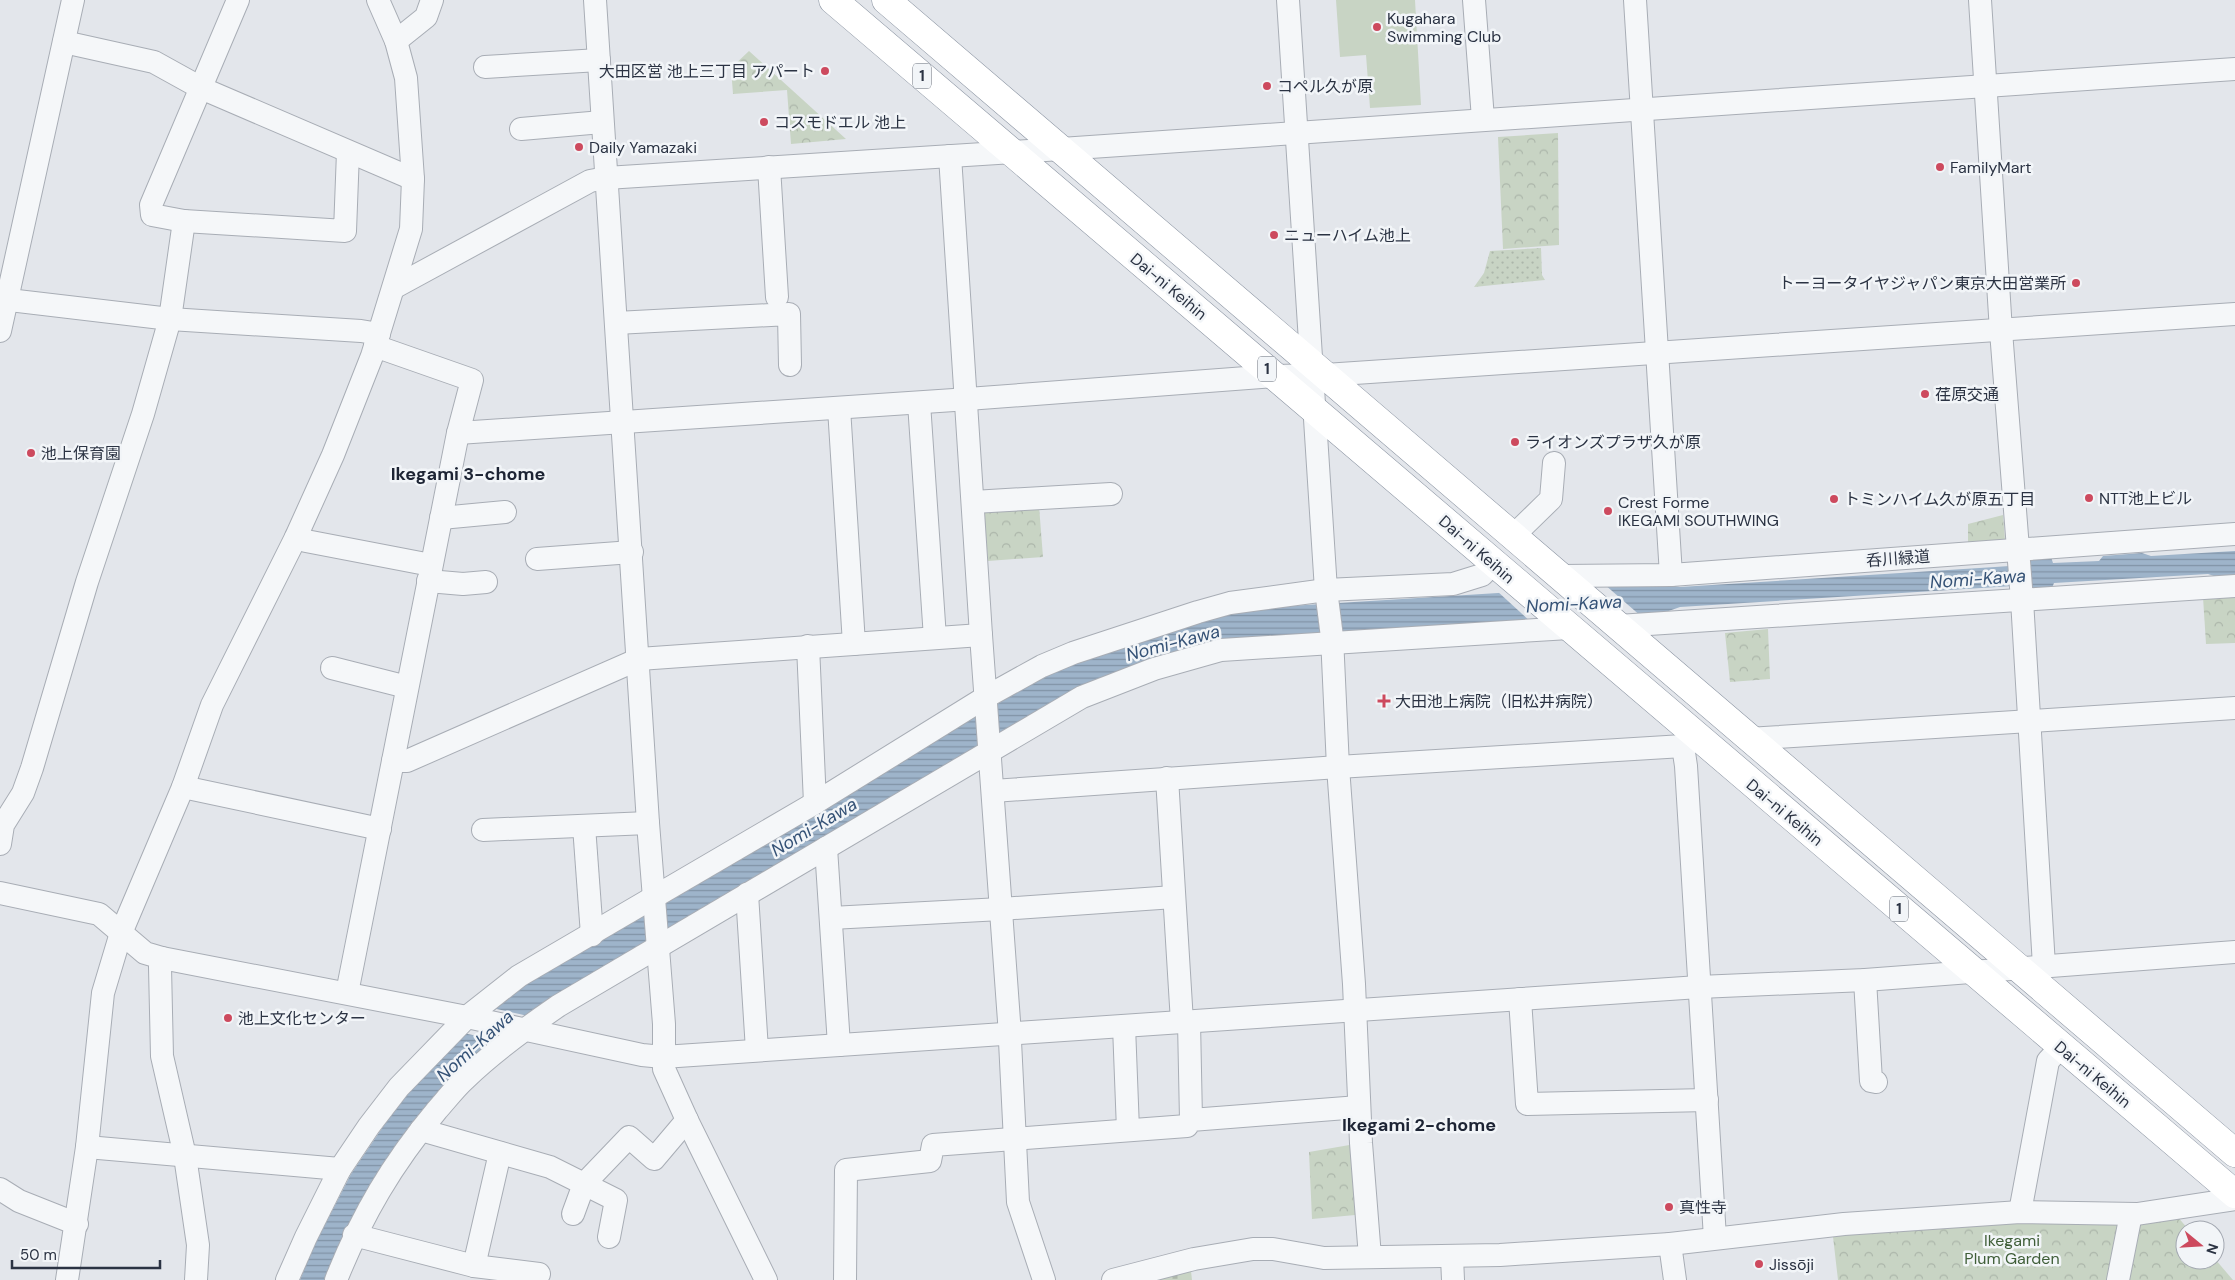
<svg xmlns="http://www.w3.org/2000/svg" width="2235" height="1280" viewBox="0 0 2235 1280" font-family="'DM Sans','Noto Sans JP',sans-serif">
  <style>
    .grass { fill: url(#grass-dots) }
    .forest { fill: url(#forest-crowns) }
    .cemetery { fill: url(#cemetery-stones) }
    .pitch { fill: #c8d4c4 }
    .water { fill: url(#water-rules) }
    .pier { fill: #e3e6eb }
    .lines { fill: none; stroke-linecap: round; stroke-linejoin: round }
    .minor-casing { stroke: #a8adb5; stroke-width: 24 }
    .highway-casing { stroke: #8a93a1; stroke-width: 29 }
    .minor { stroke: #f5f7f9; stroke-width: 22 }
    .highway { stroke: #fff; stroke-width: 28 }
    .poi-dot { fill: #cd4a5e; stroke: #f2f5f8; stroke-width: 2 }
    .labels { text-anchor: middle; stroke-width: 5; stroke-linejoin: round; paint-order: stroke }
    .shield { fill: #f2f5f8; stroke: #676d79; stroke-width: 1 }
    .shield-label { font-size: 15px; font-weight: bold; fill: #2b3343 }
    .poi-label { font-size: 16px; fill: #2b3343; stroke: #f2f5f8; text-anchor: start }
    .street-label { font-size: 16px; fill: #2b3343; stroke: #f2f5f8 }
    .park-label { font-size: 16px; fill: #3f5e38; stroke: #f2f5f8 }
    .neighbourhood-label { font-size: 18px; font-weight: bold; fill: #1d2434; stroke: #f2f5f8 }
    .water-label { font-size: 18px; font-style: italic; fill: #355276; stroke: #f2f5f8 }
  </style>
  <defs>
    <pattern id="grass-dots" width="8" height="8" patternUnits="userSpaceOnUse" patternTransform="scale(1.25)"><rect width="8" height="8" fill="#c8d4c4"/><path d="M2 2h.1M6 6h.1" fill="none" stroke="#acb6aa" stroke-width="1.8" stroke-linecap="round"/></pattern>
    <pattern id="forest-crowns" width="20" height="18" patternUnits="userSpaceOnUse" patternTransform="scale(1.25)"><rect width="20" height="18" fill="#c8d4c4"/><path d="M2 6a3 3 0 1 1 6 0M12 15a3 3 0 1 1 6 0" fill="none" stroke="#acb6aa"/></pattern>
    <pattern id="cemetery-stones" width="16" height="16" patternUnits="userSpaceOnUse" patternTransform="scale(1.25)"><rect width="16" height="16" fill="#c8d4c4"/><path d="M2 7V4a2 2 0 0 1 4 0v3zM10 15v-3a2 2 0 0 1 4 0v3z" fill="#acb6aa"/></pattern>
    <pattern id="water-rules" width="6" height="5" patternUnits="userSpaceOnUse" patternTransform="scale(1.25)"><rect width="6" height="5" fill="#9eb4ca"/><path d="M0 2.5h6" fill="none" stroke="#8193a6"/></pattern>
  </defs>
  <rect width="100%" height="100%" fill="#e3e6eb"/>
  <!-- grass -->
  <path class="grass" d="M1541 248 1542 275 1545 280 1474 287 1484 273 1490 251Z"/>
  <!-- forest -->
  <g class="forest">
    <path d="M749 51 846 139 791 144 787 90 733 94 731 68Z"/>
    <path d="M1558 133 1559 245 1503 249 1498 137Z"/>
    <path d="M1039 506 1043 557 988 561 984 510Z"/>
    <path d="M2003 515 2005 540 1968 543V524Z"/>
    <path d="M2235 595V643L2206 644 2203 597Z"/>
    <path d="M1768 629 1770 679 1730 682 1725 633Z"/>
    <path d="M1361 1143 1366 1214 1312 1219 1309 1152Z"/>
    <path d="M2176 1215 2189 1230H2185V1260L2215 1259 2233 1280H1838L1832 1228Z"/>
  </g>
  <!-- cemetery -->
  <path class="cemetery" d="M1191 1271 1192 1280H1150Z"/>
  <!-- pitch -->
  <path class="pitch" d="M1336 0H1415L1421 105 1370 108 1366 55 1340 57Z"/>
  <!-- water -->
  <path class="water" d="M2235 551V575L2214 576 2208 574 2054 583 2052 588 2013 590V586L1680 607 1663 613 1508 622 1156 661 472 1064 328 1280H300L312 1250 351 1174 395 1109 433 1061 525 980 1062 666 1195 621 1241 612 1290 606 1659 583 1680 587 2011 566V559L2051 557 2053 563 2099 561 2103 556 2142 553 2151 556Z"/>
  <!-- pier -->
  <g class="pier">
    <path d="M1604 584 1642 617 1532 623 1497 591Z"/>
    <path d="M488 1007 533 1017 502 1041 458 1032Z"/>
  </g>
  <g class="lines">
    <defs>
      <g id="minor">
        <path d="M238 0 151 205 152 215 184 221 345 231 348 152"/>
        <path d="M595 0 648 823 664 1024V1069L687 1120 766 1280"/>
        <path d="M1288 0 1326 590 1332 637 1338 767 1354 984 1361 1143 1370 1257"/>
        <path d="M1474 0 1483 119"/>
        <path d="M1635 0 1671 575"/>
        <path d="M1980 0 2001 331 2022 600 2044 966"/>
        <path d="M396 41 426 17 432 0"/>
        <path d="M64 42 154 62 201 88 413 179"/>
        <path d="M485 67 599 60"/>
        <path d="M521 129 602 122"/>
        <path d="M950 156 981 635 1009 1021 1018 1202 1044 1280"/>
        <path d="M769 167 777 297"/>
        <path d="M395 287 590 181 606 178 1061 149 2235 69"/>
        <path d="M0 299 170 319 361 331 379 334"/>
        <path d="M616 323 789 314 790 365"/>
        <path d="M0 331 73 0"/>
        <path d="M919 403 935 638"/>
        <path d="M839 408 854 644"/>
        <path d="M458 433 954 400 1274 376 1325 375 2235 314"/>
        <path d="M973 502 1111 494"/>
        <path d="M441 518 505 512"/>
        <path d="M1513 536 1551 499 1554 463"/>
        <path d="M296 537 306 541 431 565"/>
        <path d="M537 559 632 552"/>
        <path d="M1561 576 1671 575 2235 534"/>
        <path d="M428 581 463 584 486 582"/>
        <path d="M1618 626 2235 586"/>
        <path d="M808 646 815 803"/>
        <path d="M332 668 407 687"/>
        <path d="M1693 735 1683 746 1686 766 1715 1238"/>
        <path d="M1748 739 2235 708"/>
        <path d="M393 761H407L639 659 981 635"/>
        <path d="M1167 778 1182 1022"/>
        <path d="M183 787 380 829"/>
        <path d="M993 791 1338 767 1683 746"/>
        <path d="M584 826 592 935"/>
        <path d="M483 830 648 823"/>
        <path d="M0 844 3 825 23 793 32 768 87 582 143 414 170 319 184 221"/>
        <path d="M826 848 839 1045"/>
        <path d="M0 893 99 914 145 953 162 958 467 1017 642 1055 663 1057 1699 987 1865 980 2235 952"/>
        <path d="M747 894 757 1050"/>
        <path d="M831 918 1001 909 1174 897"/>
        <path d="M162 958 160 967 162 1056 185 1156 198 1245 196 1280"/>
        <path d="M1865 980 1871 1081 1876 1082"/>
        <path d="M347 993 458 433 472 380 375 346"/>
        <path d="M1520 999 1527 1104 1707 1100"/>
        <path d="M1189 1022 1191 1120"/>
        <path d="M1124 1026 1128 1130"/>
        <path d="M421 1130 550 1167 616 1200 609 1237"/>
        <path d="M87 1147 340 1169"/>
        <path d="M0 1189 19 1201 77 1224"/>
        <path d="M2020 1212 2048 1061 2061 1047"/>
        <path d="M573 1214 584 1184 629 1137 654 1159 687 1120"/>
        <path d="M354 1235 474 1266 539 1274"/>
        <path d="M1670 1244 1675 1280"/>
        <path d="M1452 1257 1453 1280"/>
        <path d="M474 1266 500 1153"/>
        <path d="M67 1280 87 1147 103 993 121 933 183 787 212 705 296 537 333 455 372 356 411 229 413 179 406 78 396 41 378 0"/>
        <path d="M287 1280 306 1237 340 1169 369 1126 399 1087 467 1017 519 976 815 803 986 697 1042 666 1073 653 1198 612 1230 603 1326 590 1453 584 1482 575 1494 563"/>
        <path d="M336 1280C362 1215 392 1164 437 1110 446 1100 455 1088 465 1079 493 1052 526 1028 558 1006L1082 697 1154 669 1221 650 1569 628"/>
        <path d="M845 1280 846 1170 930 1161 933 1145 1187 1126 1191 1120 1359 1107"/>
        <path d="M1113 1280 1194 1259 1253 1249H1273L1324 1258 1500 1255 1670 1244 1844 1224 2020 1212 2137 1214 2235 1199"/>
        <path d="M2118 1280 2131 1214"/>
      </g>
      <g id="highway">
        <path d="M833 0 2235 1194"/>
        <path d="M886 0 2235 1153"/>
      </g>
    </defs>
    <!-- minor casing -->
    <use href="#minor" class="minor-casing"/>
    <!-- highway casing -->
    <use href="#highway" class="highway-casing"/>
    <!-- minor -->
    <use href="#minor" class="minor"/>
    <!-- highway -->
    <use href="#highway" class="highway"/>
  </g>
  <!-- markers -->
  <g class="poi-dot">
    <circle cx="1377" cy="27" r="5"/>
    <circle cx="825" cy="71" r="5"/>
    <circle cx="1267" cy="86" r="5"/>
    <circle cx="764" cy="122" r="5"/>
    <circle cx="579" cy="147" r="5"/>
    <circle cx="1940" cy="167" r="5"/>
    <circle cx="1274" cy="235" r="5"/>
    <circle cx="2076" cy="283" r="5"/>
    <circle cx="1925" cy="394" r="5"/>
    <circle cx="1515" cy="442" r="5"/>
    <circle cx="31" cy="453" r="5"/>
    <circle cx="2089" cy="498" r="5"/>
    <circle cx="1834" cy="499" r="5"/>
    <circle cx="1608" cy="511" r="5"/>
    <path d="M1381.5 693.5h5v5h5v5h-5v5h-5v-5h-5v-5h5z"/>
    <circle cx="228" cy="1018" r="5"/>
    <circle cx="1669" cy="1207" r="5"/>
    <circle cx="1759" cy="1264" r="5"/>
  </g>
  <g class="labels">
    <!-- shield labels -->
    <g class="shield">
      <rect x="913" y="63.5" width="18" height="25" rx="4"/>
      <rect x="1258" y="356.5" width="18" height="25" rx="4"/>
      <rect x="1890" y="896.5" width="18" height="25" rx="4"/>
    </g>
    <g class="shield-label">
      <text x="922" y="81">1</text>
      <text x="1267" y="374">1</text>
      <text x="1899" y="914">1</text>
    </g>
    <!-- poi labels -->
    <g class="poi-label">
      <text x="1387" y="24">Kugahara<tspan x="1387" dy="18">Swimming Club</tspan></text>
      <text x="815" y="77" text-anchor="end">大田区営 池上三丁目 アパート</text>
      <text x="1277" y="92">コペル久が原</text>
      <text x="774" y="128">コスモドエル 池上</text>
      <text x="589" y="153">Daily Yamazaki</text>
      <text x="1950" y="173">FamilyMart</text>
      <text x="1284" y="241">ニューハイム池上</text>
      <text x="2066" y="289" text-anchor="end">トーヨータイヤジャパン東京大田営業所</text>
      <text x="1935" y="400">荏原交通</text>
      <text x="1525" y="448">ライオンズプラザ久が原</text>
      <text x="41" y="459">池上保育園</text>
      <text x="2099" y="504">NTT池上ビル</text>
      <text x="1844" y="505">トミンハイム久が原五丁目</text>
      <text x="1618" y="508">Crest Forme<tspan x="1618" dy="18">IKEGAMI SOUTHWING</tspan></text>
      <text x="1395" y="707">大田池上病院（旧松井病院）</text>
      <text x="238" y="1024">池上文化センター</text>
      <text x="1679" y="1213">真性寺</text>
      <text x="1769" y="1270">Jissōji</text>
    </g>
    <!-- street labels -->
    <g class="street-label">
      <text transform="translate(1169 286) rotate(40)" y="6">Dai-ni Keihin</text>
      <text transform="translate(1477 549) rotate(41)" y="6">Dai-ni Keihin</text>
      <text transform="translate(1898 558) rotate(-4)" y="6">呑川緑道</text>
      <text transform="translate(1785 812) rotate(40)" y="6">Dai-ni Keihin</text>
      <text transform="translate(2093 1074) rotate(40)" y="6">Dai-ni Keihin</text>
    </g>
    <!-- park labels -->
    <g class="park-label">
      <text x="2012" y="1246">Ikegami<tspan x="2012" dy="18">Plum Garden</tspan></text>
    </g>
    <!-- neighbourhood labels -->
    <g class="neighbourhood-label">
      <text x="468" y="480">Ikegami 3-chome</text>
      <text x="1419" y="1131">Ikegami 2-chome</text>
    </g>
    <!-- water labels -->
    <g class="water-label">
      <text transform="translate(1978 579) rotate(-4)" y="6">Nomi-Kawa</text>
      <text transform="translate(1574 604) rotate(-3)" y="6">Nomi-Kawa</text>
      <text transform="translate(1173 643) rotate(-15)" y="6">Nomi-Kawa</text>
      <text transform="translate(814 827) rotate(-31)" y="6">Nomi-Kawa</text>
      <text transform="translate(475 1046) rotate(-42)" y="6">Nomi-Kawa</text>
    </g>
  </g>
  <!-- north arrow -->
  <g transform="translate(2200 1245) rotate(108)"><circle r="24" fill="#f2f5f8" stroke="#a2a7b0"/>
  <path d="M0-4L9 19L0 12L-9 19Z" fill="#cd4a5e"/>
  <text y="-8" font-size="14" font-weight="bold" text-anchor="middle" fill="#2b3343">N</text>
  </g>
  <!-- scale -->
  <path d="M12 1260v8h148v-8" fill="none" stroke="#2b3343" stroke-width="2.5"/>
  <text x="20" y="1260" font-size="15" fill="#2b3343" stroke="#f2f5f8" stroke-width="4" paint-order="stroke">50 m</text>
</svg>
